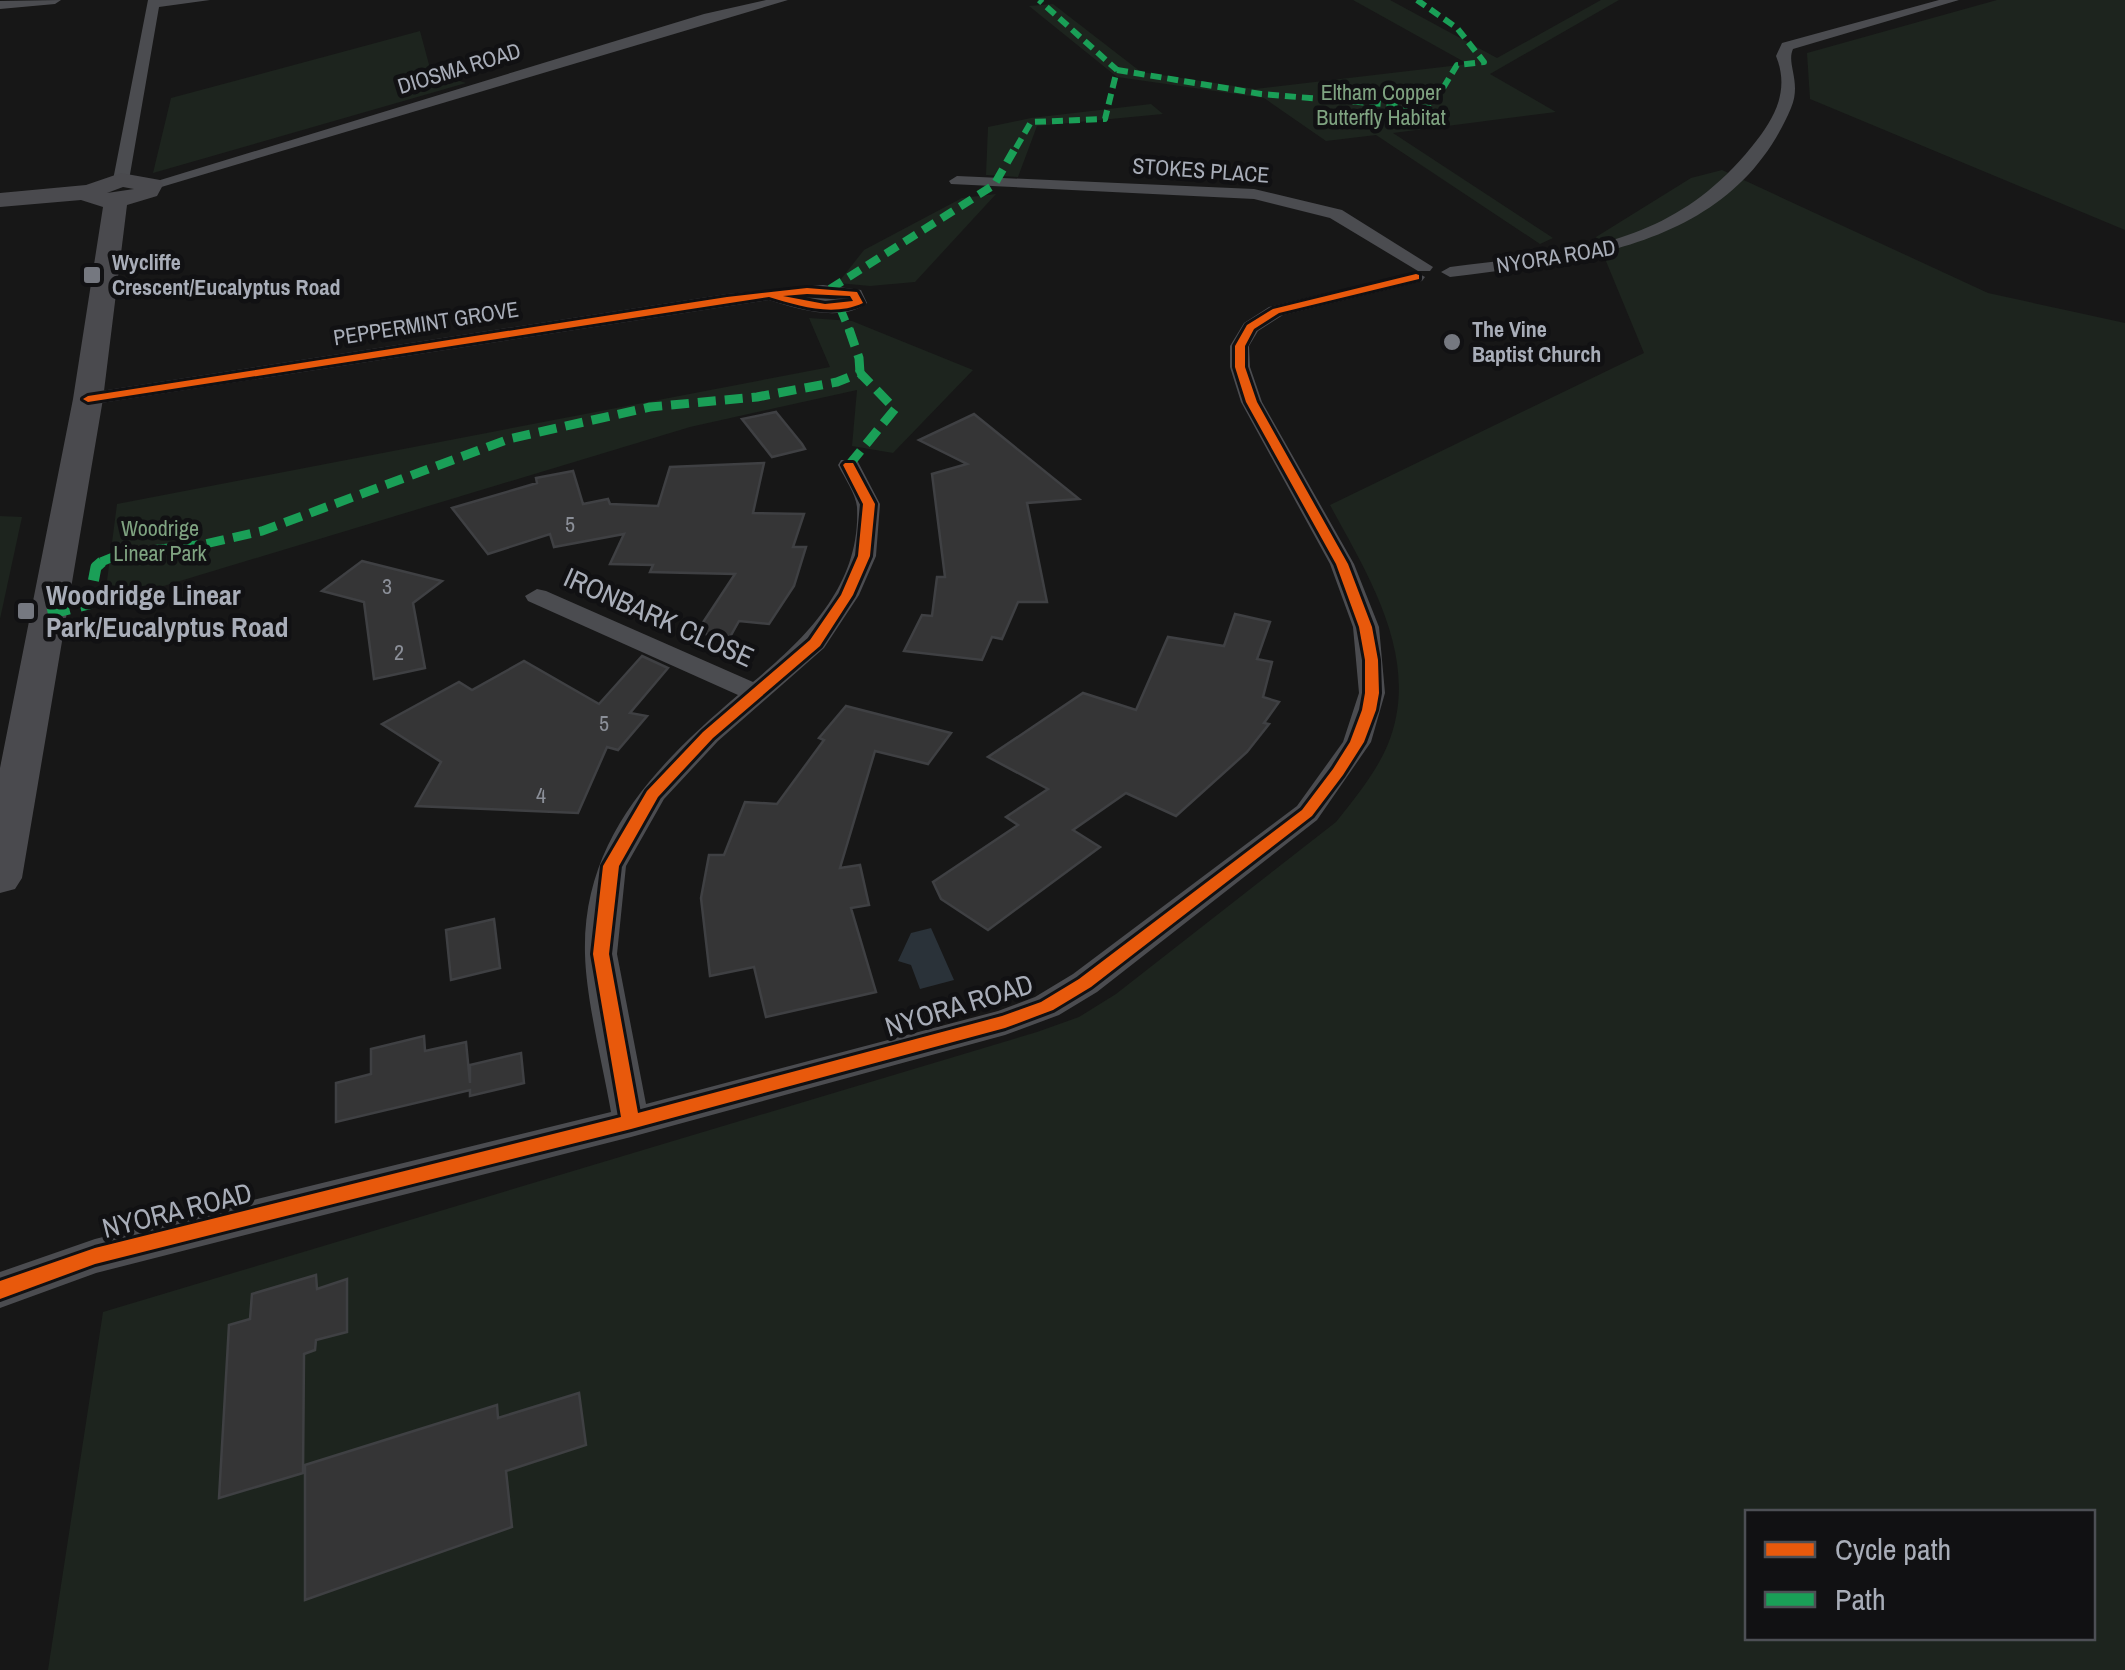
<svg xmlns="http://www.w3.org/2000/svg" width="2125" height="1670" viewBox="0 0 2125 1670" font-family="'Archivo Narrow',sans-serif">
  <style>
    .green { fill: #1d241e; fill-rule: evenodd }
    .water { fill: #2a3239 }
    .building { fill: #353536; stroke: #3f4043; stroke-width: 2.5 }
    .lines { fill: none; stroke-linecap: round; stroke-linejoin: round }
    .street { fill: #4b4c50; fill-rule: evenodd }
    .secondary { fill: #4a4a4e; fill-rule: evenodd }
    .quiet-far3 { stroke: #1a9f57; stroke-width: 6; stroke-dasharray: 11 6; stroke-linecap: butt }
    .quiet-far2 { stroke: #1a9f57; stroke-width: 8; stroke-dasharray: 14 8; stroke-linecap: butt }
    .quiet-far1 { stroke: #1a9f57; stroke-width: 9; stroke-dasharray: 18 9; stroke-linecap: butt }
    .quiet { stroke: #1a9f57; stroke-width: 11; stroke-dasharray: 22 11; stroke-linecap: butt }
    .cycleway-casing { stroke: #111113; stroke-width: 6 }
    .cycleway { fill: #e8590c; fill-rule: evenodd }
    .poi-dot { fill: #757880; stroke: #111113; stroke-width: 4 }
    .labels { text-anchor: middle; stroke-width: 9; stroke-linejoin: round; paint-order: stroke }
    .far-street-label { font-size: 22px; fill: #a8adb8; stroke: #111113 }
    .far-park-label { font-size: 22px; fill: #7fa381; stroke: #111113 }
    .far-poi-label { font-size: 22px; font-weight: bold; fill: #a8adb8; stroke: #111113; text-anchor: start }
    .number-label { font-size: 22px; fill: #8b8f98 }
    .poi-label { font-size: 28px; font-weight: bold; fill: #a8adb8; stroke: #111113; text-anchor: start }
    .street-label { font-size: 28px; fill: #a8adb8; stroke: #111113 }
  </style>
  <rect width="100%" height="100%" fill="#171717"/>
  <!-- green -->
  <g class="green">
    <path d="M1353 0H1390L1497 58 1601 0H1619L1490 74 1556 112 1393 133 1553 238 1540 244 1376 135 1326 141 1264 98 1117 77 1029 6 1053 4 1141 72 1255 89 1468 64Z"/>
    <path d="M1997 0H2125V230L1810 99 1807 53Z"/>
    <path d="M420 31 431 72 466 83 153 173 171 98Z"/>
    <path d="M1151 104 1163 114 1037 126 1018 177 986 175 988 127 1031 118Z"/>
    <path d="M1722 170 1988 293 2125 323V1670H48L103 1312 1037 1032 1079 1017 1116 994 1336 822C1355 798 1376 773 1388 744 1422 660 1369 577 1330 505L1644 353 1596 237 1691 178ZM1748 1512H2092V1638H1748Z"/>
    <path d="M996 194 915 282 870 286 838 283 864 250 962 198Z"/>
    <path d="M809 318 852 321 973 370 893 453 852 446 857 390 690 427 104 604 117 504 830 367Z"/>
    <path d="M0 516 22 517 0 619Z"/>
  </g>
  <!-- water -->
  <path class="water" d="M931 928 954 980 920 989 911 965 898 961 911 933Z"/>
  <!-- building -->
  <g class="building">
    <path d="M776 412 802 444 805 449 772 457 742 419Z"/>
    <path d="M974 414 1079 499 1027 503 1047 602H1018L1002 639 992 637 982 660 904 651 922 615 932 616 937 577H945L932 474 967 464 919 440Z"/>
    <path d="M764 463 753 513 804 514 793 547H806L794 586 769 624 739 621 730 637 696 633 735 574 650 572 653 565 610 564 624 534 554 547 550 534 488 554 452 508 537 483 536 478 573 471 583 504 608 499 610 504 658 506 670 467Z"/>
    <path d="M362 561 442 581 413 603 425 668 374 679 364 602 322 591Z"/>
    <path d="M1235 614 1270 622 1257 659 1272 662 1263 697 1279 702 1264 723 1269 724 1247 752 1176 816 1126 793 1073 830 1100 847 988 930 941 899 933 882 1018 825 1006 817 1048 789 988 757 1083 693 1136 710 1168 637 1224 646Z"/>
    <path d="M642 656 668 668 630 713 647 716 618 750 607 747 578 813 416 806 441 762 382 724 459 682 472 690 524 661 599 704Z"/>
    <path d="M846 706 951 733 928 764 875 751 840 868 860 865 869 905 851 908 876 992 766 1017 754 967 710 976 701 898 709 855H724L745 802 777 804 824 740 819 738Z"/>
    <path d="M494 919 500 968 451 980 446 930Z"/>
    <path d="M424 1036 425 1051 466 1042 470 1083V1065L521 1053 524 1083 470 1096V1090L336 1122V1083L371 1074V1049Z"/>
    <path d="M316 1275 317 1289 347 1279V1332L316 1340 315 1350 304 1354 303 1473 219 1498 229 1325 250 1319 252 1294Z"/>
    <path d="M579 1393 586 1445 506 1471 512 1527 305 1600V1465L497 1405 498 1418Z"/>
  </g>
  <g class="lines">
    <!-- street -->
    <g class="street">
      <path d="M61 0 55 4 0 9V1Z"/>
      <path d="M148 0H210L159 7 129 180 121 185 113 180Z"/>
      <path d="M766 0H788L158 188 144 185 704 14Z"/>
      <path d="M1939 0H1959L1793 49C1786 64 1802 82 1791 108 1732 248 1581 260 1450 277L1441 272 1450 267C1575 251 1674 248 1757 140 1777 114 1789 88 1776 56L1782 43Z"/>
      <path d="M957 176 1254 189 1342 210 1433 267 1430 271H1418L1330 218 1254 199 951 184 949 181Z"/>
      <path d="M1416 272 1425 277 1422 281 1283 315 1258 331 1249 346 1250 367 1262 402 1354 564 1379 627 1385 693 1371 742 1317 820 1097 992 1059 1015 1005 1035 631 1137 96 1273 0 1308V1272L95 1239 611 1112C603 1066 586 999 585 954 582 839 657 764 738 695L528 601 525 596 537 589 546 591 753 682C807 637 861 584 857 507 856 494 844 477 838 465L841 460H857L880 504 876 556 859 595 824 648 718 741 664 799 626 866 617 954 646 1104 998 1011 1035 997 1073 974 1297 806 1343 742 1359 693 1353 627 1330 564 1241 402 1230 367V346L1244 323 1269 307Z"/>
      <path d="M823 285 861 290 867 303C841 323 798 309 769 300L88 405 78 399 88 393 727 294ZM823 296 847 300 799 297Z"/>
    </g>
    <!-- secondary -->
    <path class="secondary" d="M121 173 160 180 163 185 157 196 127 205 103 399 22 878 15 889 0 893V768L73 399 103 207 81 200 0 207V193L86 185ZM123 187 134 189 107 193Z"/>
    <!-- quiet-far3 -->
    <g class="quiet-far3">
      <path d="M1117 70 1261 94 1431 108 1457 65 1484 62 1457 28 1417 0"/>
      <path d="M1016 148 1031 122 1105 119 1117 70 1039 0"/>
    </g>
    <!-- quiet-far2 -->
    <g class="quiet-far2">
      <path d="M830 289 994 185 1017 145"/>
      <path d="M840 308 850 332"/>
    </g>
    <!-- quiet-far1 -->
    <g class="quiet-far1">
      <path d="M849 329 859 358 860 373"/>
      <path d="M101 562 123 553 205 544 262 531 509 439 650 407 757 397 837 382 860 373 895 409 849 465"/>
    </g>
    <!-- quiet -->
    <path class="quiet" d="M48 614 89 604 96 567 104 560"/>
    <defs>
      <g id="cycleway">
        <path d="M1416 274 1419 275V279L1279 313 1254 329 1245 346V367L1257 402 1348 564 1372 627 1378 660 1379 693 1376 710 1364 742 1343 775 1312 816 1091 987 1053 1010 1005 1028 631 1129 95 1264 0 1299V1281L95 1248 621 1117 593 954 603 866 647 791 703 732 810 640 841 595 858 556 863 504 843 465 845 463H853L875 504 870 556 853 595 820 646 713 738 658 797 619 866 609 954 638 1113 1002 1016 1041 1002 1079 979 1302 810 1333 769 1350 742 1362 710 1365 693V660L1359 627 1336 564 1246 402 1235 367V346L1247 325 1273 309Z"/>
        <path d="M807 288 857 292 863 303C833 317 799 306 769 297L88 402 83 399 88 396 727 297ZM807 294 850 296 853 301 825 304 783 296Z"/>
      </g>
    </defs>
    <!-- cycleway casing -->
    <use href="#cycleway" class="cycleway-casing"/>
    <!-- cycleway -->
    <use href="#cycleway" class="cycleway"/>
  </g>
  <!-- markers -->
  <g class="poi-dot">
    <rect x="82" y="265" width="20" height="20" rx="5"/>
    <circle cx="1452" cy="342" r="10"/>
    <rect x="16" y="601" width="20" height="20" rx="5"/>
  </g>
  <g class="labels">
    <!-- far-street labels -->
    <g class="far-street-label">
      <text transform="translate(459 68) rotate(-17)" y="8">DIOSMA ROAD</text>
      <text transform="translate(1201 170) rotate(4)" y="8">STOKES PLACE</text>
      <text transform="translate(1556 256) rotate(-9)" y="8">NYORA ROAD</text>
      <text transform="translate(426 323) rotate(-9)" y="8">PEPPERMINT GROVE</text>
    </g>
    <!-- far-park labels -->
    <g class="far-park-label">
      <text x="1381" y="100">Eltham Copper<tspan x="1381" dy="25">Butterfly Habitat</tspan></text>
      <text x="160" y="536">Woodrige<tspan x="160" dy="25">Linear Park</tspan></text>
    </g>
    <!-- far-poi labels -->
    <g class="far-poi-label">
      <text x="112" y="270">Wycliffe<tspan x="112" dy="25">Crescent/Eucalyptus Road</tspan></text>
      <text x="1472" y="337">The Vine<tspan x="1472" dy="25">Baptist Church</tspan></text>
    </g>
    <!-- number labels -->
    <g class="number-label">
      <text x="570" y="532">5</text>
      <text x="387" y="594">3</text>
      <text x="399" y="660">2</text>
      <text x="604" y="731">5</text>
      <text x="541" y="803">4</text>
    </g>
    <!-- poi labels -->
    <g class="poi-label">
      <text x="46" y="605">Woodridge Linear<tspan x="46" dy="32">Park/Eucalyptus Road</tspan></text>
    </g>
    <!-- street labels -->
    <g class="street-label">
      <text transform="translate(659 617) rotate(24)" y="10">IRONBARK CLOSE</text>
      <text transform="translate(959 1005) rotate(-17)" y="10">NYORA ROAD</text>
      <text transform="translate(177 1210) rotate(-14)" y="10">NYORA ROAD</text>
    </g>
  </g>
  <!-- legend -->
  <rect x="1745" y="1510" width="350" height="130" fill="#111113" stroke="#4d4f55" stroke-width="2.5"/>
  <rect x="1765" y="1542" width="50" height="15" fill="#e8590c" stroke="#4d4f55" stroke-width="2.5"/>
  <text x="1835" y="1560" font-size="30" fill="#a8adb8">Cycle path</text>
  <rect x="1765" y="1592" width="50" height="15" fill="#1a9f57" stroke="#4d4f55" stroke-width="2.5"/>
  <text x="1835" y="1610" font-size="30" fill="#a8adb8">Path</text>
</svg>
